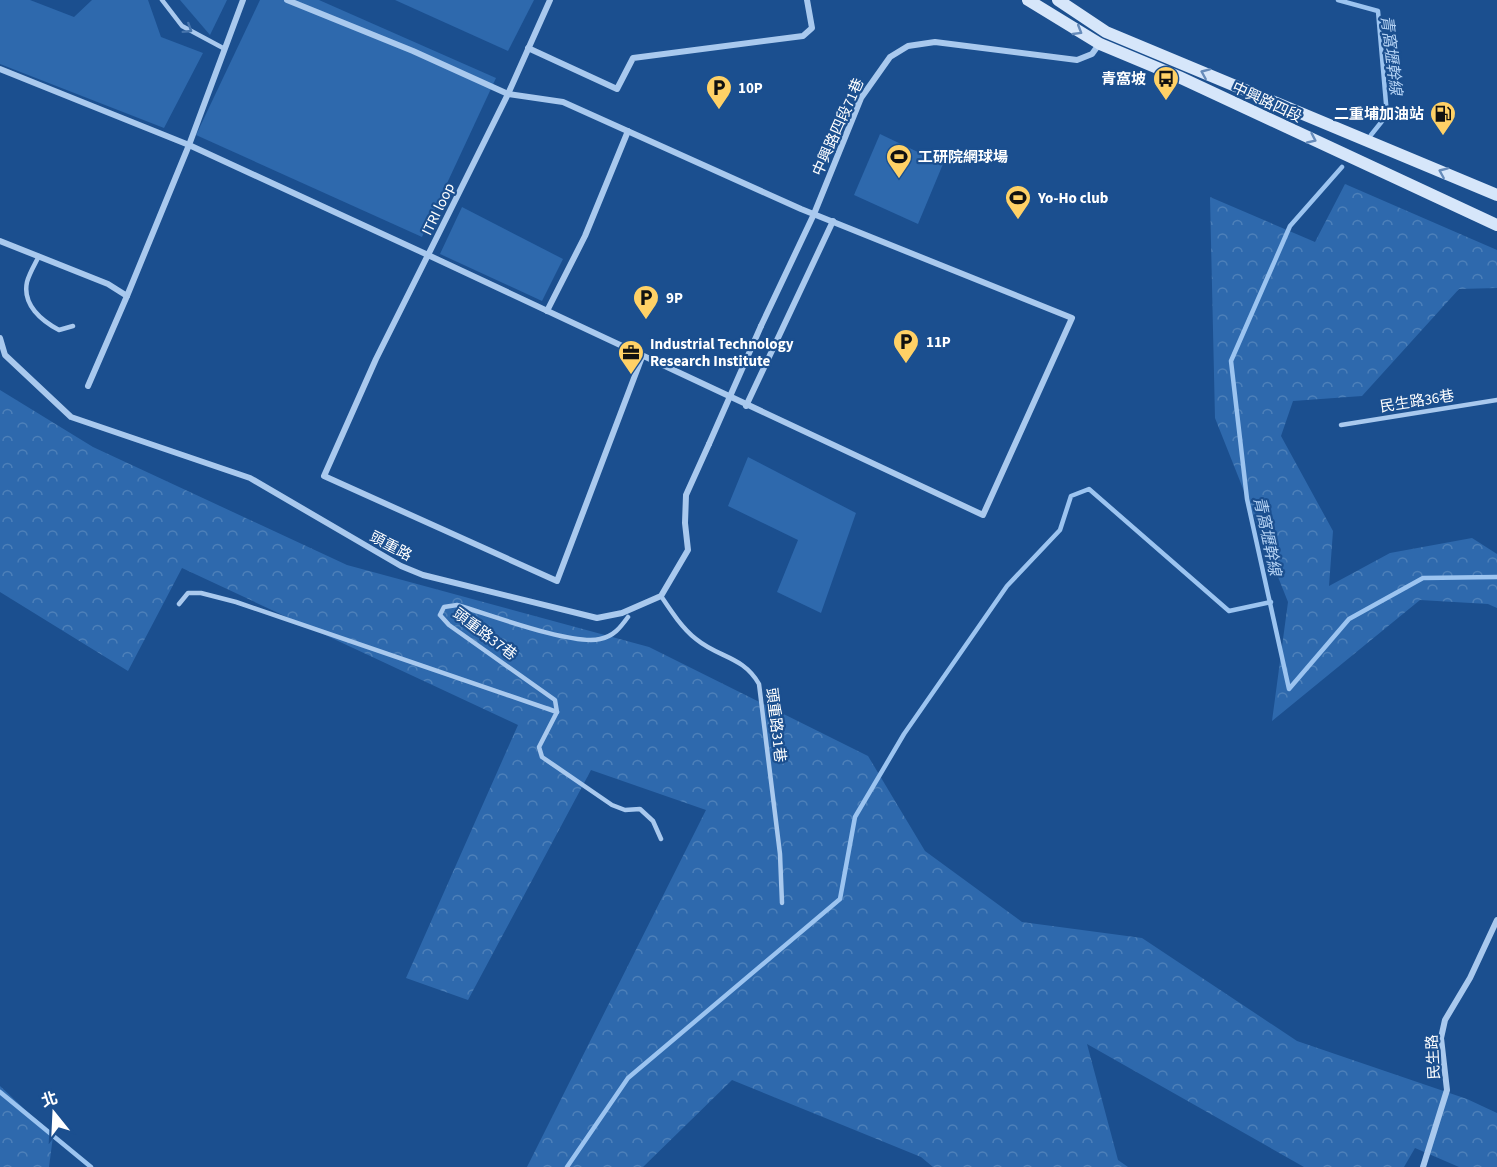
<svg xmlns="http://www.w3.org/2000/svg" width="1497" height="1167" viewBox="0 0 1497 1167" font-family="'Source Sans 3','Noto Sans TC',sans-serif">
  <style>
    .green { fill: #2e69ad }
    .forest { fill: url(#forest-crowns) }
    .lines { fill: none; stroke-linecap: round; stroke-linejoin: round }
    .stream { stroke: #9cc4f0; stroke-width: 4.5 }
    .service { stroke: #a9c9ee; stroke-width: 4.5 }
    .minor { stroke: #a9c9ee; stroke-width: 6 }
    .secondary { stroke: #d6e6fa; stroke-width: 12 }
    .minor-bridge { stroke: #a9c9ee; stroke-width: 6 }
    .oneway { stroke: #4674ac }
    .oneway2 { stroke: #668bba }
    .labels { text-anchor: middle; stroke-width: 4.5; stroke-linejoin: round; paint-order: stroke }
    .poi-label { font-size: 15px; font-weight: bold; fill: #fff; stroke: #1b4f8f; text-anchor: start }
    .street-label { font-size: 15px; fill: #fff; stroke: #1b4f8f }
    .water-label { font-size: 16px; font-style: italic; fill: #b5d3f5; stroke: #1b4f8f }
  </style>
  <defs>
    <pattern id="forest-crowns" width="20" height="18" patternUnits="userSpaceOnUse" patternTransform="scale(1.5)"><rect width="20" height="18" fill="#2e69ad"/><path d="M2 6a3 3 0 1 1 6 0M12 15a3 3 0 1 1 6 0" fill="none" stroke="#4d80b9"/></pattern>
  </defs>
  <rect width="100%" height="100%" fill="#1b4f8f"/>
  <!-- green -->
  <g class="green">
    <path d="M0 0H30L74 17 92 0H148L161 37 203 53 164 128 0 64Z"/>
    <path d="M180 0H227L210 35Z"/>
    <path d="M260 0H319L496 78 422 237 196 135Z"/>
    <path d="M395 0H534L508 51Z"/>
    <path d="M880 134 943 164 918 224 854 195Z"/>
    <path d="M462 207 563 259 542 301 440 254Z"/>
    <path d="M748 457 856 513 821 613 777 592 798 540 728 506Z"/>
  </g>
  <!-- forest -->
  <g class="forest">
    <path d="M1345 184 1497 250V288L1459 289 1362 396 1293 401 1281 436 1333 531 1329 586 1390 553 1472 538 1497 554V608L1488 604 1420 600 1272 721 1288 602 1215 418 1210 197 1315 242Z"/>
    <path d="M0 390 93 447 347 565 649 647 868 756 925 851 1022 922 1142 938 1297 1041 1467 1099 1497 1113V1167H1459L1415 1148 1404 1167H1304L1087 1044 1118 1160 1128 1167H933L921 1157 732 1080 643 1167H527L706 810 591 770 468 1000 406 978 518 725 182 568 128 671 0 592Z"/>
    <path d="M0 1086 53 1136 49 1167H0Z"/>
  </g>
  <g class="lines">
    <!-- stream -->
    <g class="stream">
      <path d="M1338 0 1378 11 1387 115 1371 135"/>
      <path d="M1342 167 1290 226 1231 361 1247 499 1289 689 1349 619 1423 578 1497 577"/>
      <path d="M0 1092 91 1167"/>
      <path d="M567 1167 628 1078 840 899 855 817 904 734 1007 586 1060 530 1071 496 1089 489 1229 611 1271 602"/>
    </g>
    <!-- service -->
    <g class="service">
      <path d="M162 0 182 26 223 48"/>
      <path d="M39 256C35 264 29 274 27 282 22 305 42 321 59 330L73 326"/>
      <path d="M1341 425 1497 400"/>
      <path d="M661 596C671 611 682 628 696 639 719 658 743 656 759 684L780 854 782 903"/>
      <path d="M179 604 188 593H201L236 602 557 712"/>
      <path d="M628 617C620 628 614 636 600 639 573 646 488 614 457 605L444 607 440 615 449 625 555 700 557 712 539 747 542 757 612 805 625 810 640 809 653 821 661 839"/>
    </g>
    <!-- minor -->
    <g class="minor">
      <path d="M287 0 413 51 508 94 563 102 801 209 1072 318 983 515 428 255 376 359 324 476 557 581 642 357"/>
      <path d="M528 48 617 89 633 58 803 36 812 28 807 0"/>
      <path d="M0 69 189 145 428 255 508 94 550 0"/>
      <path d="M0 241 108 284 127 296 189 145 243 0"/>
      <path d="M547 311 585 236 628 131"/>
      <path d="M761 326 814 214 861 98 890 57 908 46 935 42 1077 60 1092 54 1100 43"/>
      <path d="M0 338 5 355 71 417 250 478 401 566 423 575 597 618 622 613 661 596 688 550 685 523 686 495 709 444"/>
      <path d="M88 386 127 296"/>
      <path d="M746 406 833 221"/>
      <path d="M1423 1167 1447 1090 1441 1038 1445 1020 1470 978 1497 920"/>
    </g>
    <!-- secondary -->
    <g class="secondary">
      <path d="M1028 0 1100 44 1179 77 1497 225"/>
      <path d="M1058 0 1106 32 1497 195"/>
    </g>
    <!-- minor-bridge -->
    <path class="minor-bridge" d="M709 444 761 326"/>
  </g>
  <!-- one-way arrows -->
  <defs><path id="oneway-chevron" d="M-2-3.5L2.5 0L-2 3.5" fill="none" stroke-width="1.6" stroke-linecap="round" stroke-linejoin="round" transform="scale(1.5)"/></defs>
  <use class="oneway" href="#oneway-chevron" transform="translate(188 29) rotate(32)"/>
  <g class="oneway2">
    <use href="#oneway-chevron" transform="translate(1078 31) rotate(31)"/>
    <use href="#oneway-chevron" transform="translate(1205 73) rotate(-157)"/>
    <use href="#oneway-chevron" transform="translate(1312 139) rotate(25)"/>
    <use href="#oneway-chevron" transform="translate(1443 172) rotate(-157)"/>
  </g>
  <!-- icons -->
  <defs>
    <symbol id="bus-pin" viewBox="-11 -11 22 30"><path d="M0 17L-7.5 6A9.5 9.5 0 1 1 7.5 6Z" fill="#ffd166" stroke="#1b4f8f"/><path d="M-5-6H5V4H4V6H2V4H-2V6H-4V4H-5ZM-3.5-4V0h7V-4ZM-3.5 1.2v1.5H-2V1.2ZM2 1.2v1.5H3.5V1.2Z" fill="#111"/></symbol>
    <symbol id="parking-pin" viewBox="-11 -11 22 30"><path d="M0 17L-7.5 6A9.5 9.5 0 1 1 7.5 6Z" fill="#ffd166" stroke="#1b4f8f"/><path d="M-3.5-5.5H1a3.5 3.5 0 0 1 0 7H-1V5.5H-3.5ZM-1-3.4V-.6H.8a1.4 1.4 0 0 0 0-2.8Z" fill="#111"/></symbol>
    <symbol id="fuel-pin" viewBox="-11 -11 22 30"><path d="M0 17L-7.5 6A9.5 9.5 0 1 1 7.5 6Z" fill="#ffd166" stroke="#1b4f8f"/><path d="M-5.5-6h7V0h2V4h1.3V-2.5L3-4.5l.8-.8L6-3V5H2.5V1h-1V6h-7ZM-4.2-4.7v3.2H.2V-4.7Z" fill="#111"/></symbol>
    <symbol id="stadium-pin" viewBox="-11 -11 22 30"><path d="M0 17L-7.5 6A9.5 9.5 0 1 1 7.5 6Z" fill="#ffd166" stroke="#1b4f8f"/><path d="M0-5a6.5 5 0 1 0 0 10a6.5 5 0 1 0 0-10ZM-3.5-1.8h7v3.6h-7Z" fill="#111"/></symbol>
    <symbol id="office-pin" viewBox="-11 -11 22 30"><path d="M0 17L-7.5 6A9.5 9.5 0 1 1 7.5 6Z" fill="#ffd166" stroke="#1b4f8f"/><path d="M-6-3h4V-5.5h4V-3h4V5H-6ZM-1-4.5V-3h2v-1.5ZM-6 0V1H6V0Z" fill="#111"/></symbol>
  </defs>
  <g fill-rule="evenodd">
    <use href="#bus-pin" x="1151" y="64" width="30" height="40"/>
    <use href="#parking-pin" x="704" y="73" width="30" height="40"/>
    <use href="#fuel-pin" x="1428" y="99" width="30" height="40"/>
    <use href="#stadium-pin" x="884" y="142" width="30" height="40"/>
    <use href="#stadium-pin" x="1003" y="183" width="30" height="40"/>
    <use href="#parking-pin" x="631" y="283" width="30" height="40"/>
    <use href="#parking-pin" x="891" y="327" width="30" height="40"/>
    <use href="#office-pin" x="616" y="338" width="30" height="40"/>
  </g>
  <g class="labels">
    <!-- poi labels -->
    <g class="poi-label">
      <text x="1146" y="84" text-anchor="end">青窩坡</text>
      <text x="738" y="93">10P</text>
      <text x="1424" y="119" text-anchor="end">二重埔加油站</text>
      <text x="918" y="162">工研院網球場</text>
      <text x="1038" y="203">Yo-Ho club</text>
      <text x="666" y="303">9P</text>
      <text x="926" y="347">11P</text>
      <text x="650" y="349">Industrial Technology<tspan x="650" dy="17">Research Institute</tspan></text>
    </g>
    <!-- street labels -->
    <g class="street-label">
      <text transform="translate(1267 102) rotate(25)" y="5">中興路四段</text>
      <text transform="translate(838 127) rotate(-66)" y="5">中興路四段71巷</text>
      <text transform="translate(438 209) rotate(-64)" y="5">ITRI loop</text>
      <text transform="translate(1417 401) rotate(-9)" y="5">民生路36巷</text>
      <text transform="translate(391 546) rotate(28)" y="5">頭重路</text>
      <text transform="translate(485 634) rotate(37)" y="5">頭重路37巷</text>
      <text transform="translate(776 725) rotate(83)" y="5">頭重路31巷</text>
      <text transform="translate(1433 1057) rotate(-93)" y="5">民生路</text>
    </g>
    <!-- water labels -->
    <g class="water-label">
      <text transform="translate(1392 55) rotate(83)" y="6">青窩壢幹線</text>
      <text transform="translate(1268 536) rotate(78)" y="6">青窩壢幹線</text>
    </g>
  </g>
  <!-- north arrow -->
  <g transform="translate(54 1113) rotate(342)" stroke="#1b4f8f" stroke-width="4.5" paint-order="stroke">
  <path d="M0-4.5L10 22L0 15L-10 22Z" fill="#ffffff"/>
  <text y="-9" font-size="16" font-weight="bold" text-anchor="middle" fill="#ffffff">北</text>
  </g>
</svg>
